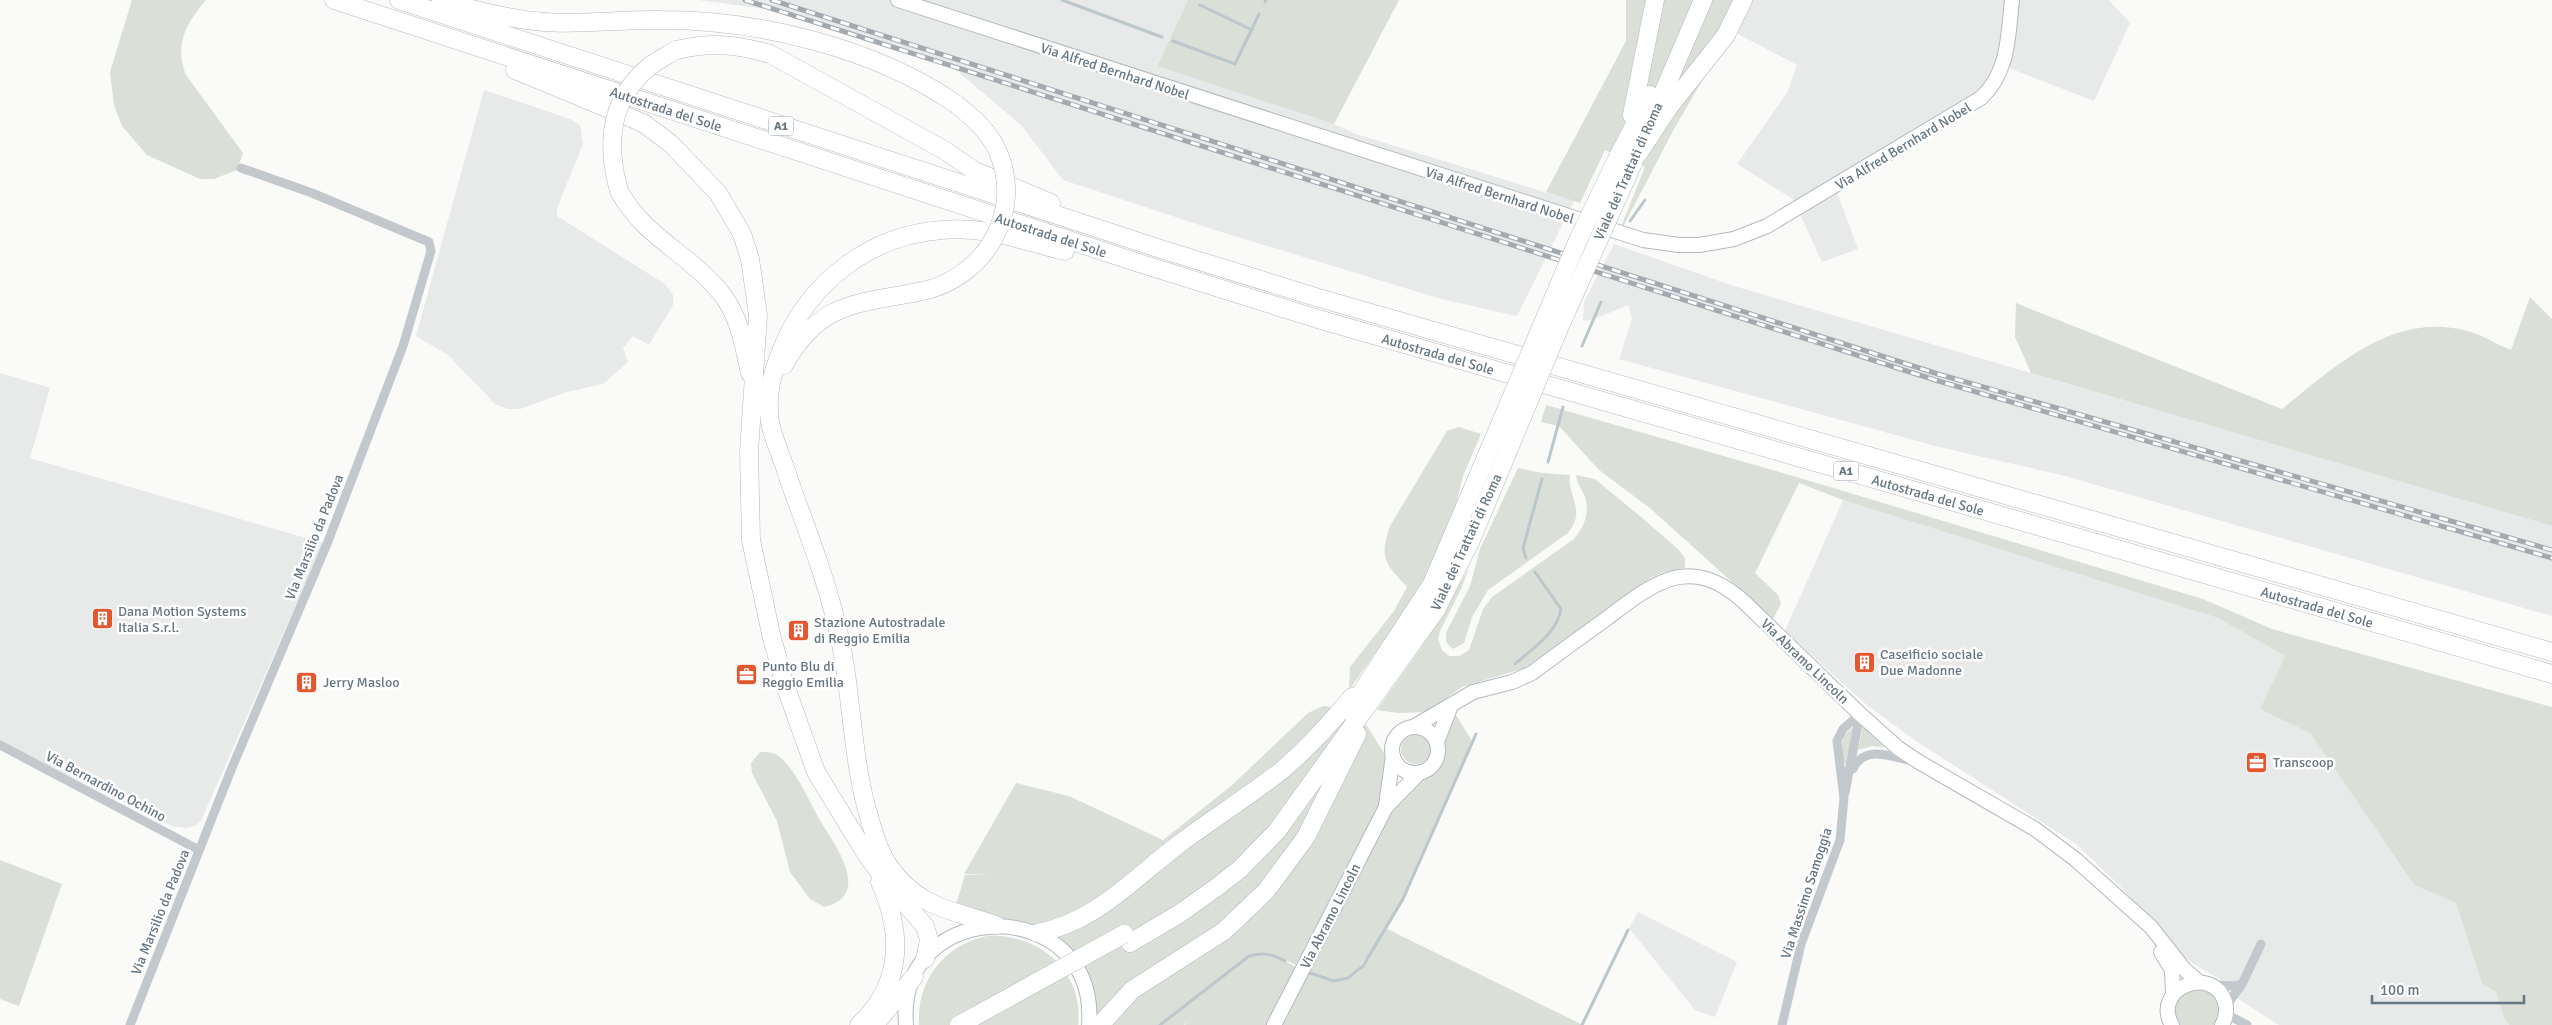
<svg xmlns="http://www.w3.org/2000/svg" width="2552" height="1025" viewBox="0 0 2552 1025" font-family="Signika,sans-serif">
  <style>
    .built { fill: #e8e9e9 }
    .green { fill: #dadfd7 }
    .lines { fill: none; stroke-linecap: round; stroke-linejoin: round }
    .stream { stroke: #bbc7cb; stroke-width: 3 }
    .secondary-casing { stroke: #b3babf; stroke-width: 16 }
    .highway-casing { stroke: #b4b9bd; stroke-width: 19 }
    .street { stroke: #c3c8cc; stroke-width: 9 }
    .secondary { stroke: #fff; stroke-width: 14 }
    .highway { stroke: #fff; stroke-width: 18 }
    .rail-casing { stroke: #a2aab0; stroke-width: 5 }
    .rail { stroke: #fff; stroke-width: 3; stroke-dasharray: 9; stroke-linecap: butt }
    .highway-bridge-casing { stroke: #b4b9bd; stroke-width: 19; stroke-linecap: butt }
    .highway-bridge { stroke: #fff; stroke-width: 18 }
    .labels { text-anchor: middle; stroke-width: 5; stroke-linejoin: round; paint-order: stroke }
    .shield { fill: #fff; stroke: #939fa8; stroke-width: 1 }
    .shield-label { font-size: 12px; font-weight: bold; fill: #657683 }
    .street-label { font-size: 14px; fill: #657683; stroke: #fff }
    .poi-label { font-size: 14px; fill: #657683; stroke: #fff; text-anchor: start }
  </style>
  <rect width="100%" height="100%" fill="#fafaf8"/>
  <!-- built -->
  <g class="built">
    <path d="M698 0H1188L1157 65 1334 124 1356 134 1574 201 1517 316 1441 299 1215 230 1063 180 1021 125 955 69 796 13Z"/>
    <path d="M1749 0H2109L2130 23 2094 101 2001 65 1980 91 1870 165 1837 192 1858 249 1822 262 1793 199 1737 164 1787 93 1797 65 1732 31Z"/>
    <path d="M484 90 570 119 580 125 583 144 557 208V216L665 284 673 295V305L649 345 633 336 623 348 628 362 603 384 567 392 520 409H507L495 404 448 355 416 336Z"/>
    <path d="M1614 244 1734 286 2552 526V616L2065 476 1939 447 1619 359 1632 319 1628 305 1597 318 1583 321 1584 302Z"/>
    <path d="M0 373 50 388 30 458 323 543 201 821 195 826 187 828 172 826 0 742Z"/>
    <path d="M1843 500 2218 618 2285 656 2260 709 2311 734 2414 885 2456 903 2482 984 2496 992 2504 1018 2509 1025H2279L2237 998 2219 979 2192 963 2175 949 2119 885 2076 844 1916 741 1868 706 1785 631Z"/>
    <path d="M1638 912 1737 962 1715 1017 1695 1010 1629 928Z"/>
  </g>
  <!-- green -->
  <g class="green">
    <path d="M132 0H206C186 23 174 45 186 75L243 153 237 170 214 179H200L147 155 122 126 114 105 110 72Z"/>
    <path d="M1188 0H1399L1334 124 1157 66Z"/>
    <path d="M1626 0H1749L1674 129 1614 244 1645 167 1605 150 1580 203 1546 192 1626 41Z"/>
    <path d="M2530 297 2552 319V526L2031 373 2015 337 2016 303 2282 409C2338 364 2398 306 2477 334 2489 339 2500 346 2511 350Z"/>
    <path d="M1546 405 1800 478 2203 599 2272 629 2552 707V1025H2509L2504 1018 2496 992 2482 984 2456 903 2414 885 2311 734 2260 709 2285 656 2218 618 1843 500 1799 483 1755 573 1778 595 1781 604 1773 619 1651 509 1599 470 1559 426 1541 422Z"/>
    <path d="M1459 427 1481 434 1463 476 1451 524 1431 566 1415 597 1349 690 1350 667 1394 611 1407 587C1385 563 1379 559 1390 526L1447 431Z"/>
    <path d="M1518 468 1542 473 1570 475C1567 498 1587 509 1568 533L1488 590 1472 617 1464 643 1453 649 1446 642V633L1470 586 1480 549Z"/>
    <path d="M1576 475 1595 479 1641 517 1679 550 1685 558V568L1664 572 1652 577 1525 668 1462 687 1427 712 1398 713 1377 710 1427 639 1469 568 1461 589 1440 631 1438 639 1442 650 1449 656H1459L1469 650 1483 609 1492 597 1574 539C1584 527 1590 513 1585 497 1582 489 1577 484 1576 475Z"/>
    <path d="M1323 706 1340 708 1367 726 1384 753 1387 761 1386 785 1379 805 1296 965 1272 954 1296 967 1267 1025H1185L1190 1019 1184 1025H1107L1115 1014 1147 988 1151 990 1148 987 1095 1025 1063 947 954 911 965 875 992 874H964L1016 783 1069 796 1163 840 1231 786 1308 713Z"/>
    <path d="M1456 715 1472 741 1402 899 1385 928 1583 1025H1279L1307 972C1340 989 1361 981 1375 946 1354 975 1347 990 1309 971L1391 809 1421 777 1429 776 1443 762 1445 754V735L1448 726Z"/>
    <path d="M1863 726 1883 746V747L1872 746 1858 750Z"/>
    <path d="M1853 727 1848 764H1845C1839 750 1840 737 1853 727Z"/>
    <circle cx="1416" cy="749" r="15"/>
    <path d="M760 752C769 752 775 752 781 758 798 774 807 797 818 817 832 841 875 895 824 907L810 899 790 872 777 821 752 773 751 763Z"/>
    <path d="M0 860 62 884 19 1006 0 999Z"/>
    <path d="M987 936C1039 933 1084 971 1078 1025H919C916 981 944 945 987 936Z"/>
    <path d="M2199 987 2214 994 2221 1008 2216 1025H2178C2167 1004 2179 993 2199 987Z"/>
  </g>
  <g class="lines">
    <!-- stream -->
    <g class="stream">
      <path d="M1062 0 1162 37"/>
      <path d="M1265 2 1266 0"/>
      <path d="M1200 5 1252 30"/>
      <path d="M1173 41 1235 64 1259 14"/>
      <path d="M1630 221 1645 200"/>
      <path d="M1582 346 1601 302"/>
      <path d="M1548 462 1563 407"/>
      <path d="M1526 558 1523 548 1542 479"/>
      <path d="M1515 664C1533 648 1557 633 1561 609L1535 572"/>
      <path d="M1310 973 1334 981 1348 978 1363 966 1403 899 1476 734"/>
      <path d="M1160 1025 1249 956C1264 952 1272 954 1285 961"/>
      <path d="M1582 1025 1628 930"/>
    </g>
    <defs>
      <g id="secondary">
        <path d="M898 0 1643 240 1679 245H1699L1734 239 1767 226 1981 98C2009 72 2008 36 2012 0"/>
        <path d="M1415 726 1473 692 1512 682 1532 673C1556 655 1581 637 1606 619 1654 583 1689 553 1743 601L1860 714 1898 748 1919 762 2035 829 2075 859 2151 927 2184 969 2199 982"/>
        <circle cx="1415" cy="750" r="23"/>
        <path d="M1437 742 1450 708"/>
        <path d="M1386 805 1393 756"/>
        <path d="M2161 952 2172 970 2173 994"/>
        <path d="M906 1025C895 894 1099 893 1089 1025"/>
        <path d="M1274 1025 1386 807 1419 773"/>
        <path d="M2172 1025C2151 989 2212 963 2225 1002 2227 1010 2226 1018 2222 1025"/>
      </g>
      <g id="highway">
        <path d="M334 0 1142 264 1318 319 2552 674"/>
        <path d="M399 0 1164 250 1319 298 2552 652"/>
        <path d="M441 0C475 11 509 19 544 22 583 25 623 19 662 20 759 20 875 48 956 104"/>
        <path d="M676 50C712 42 735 44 770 54L944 150 975 171 1051 203"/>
        <path d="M515 70 643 123 670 143 718 193 742 234 750 259 758 315 749 452 751 540 771 634 784 682 816 772 868 857 894 891 925 926 929 940 925 959"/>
        <path d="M1632 115 1655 0"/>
        <path d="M1652 119 1703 0"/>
        <path d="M1638 154 1669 107 1726 35 1743 0"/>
        <path d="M1618 157 1650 95"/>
        <path d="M619 191C645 239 693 255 724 297 740 319 744 347 750 373"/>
        <path d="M784 365C822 296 864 305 931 289"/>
        <path d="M1349 711 1432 584 1476 481"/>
        <path d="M996 925C952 910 918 908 889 866 879 852 875 836 870 820 850 756 853 687 836 622 824 572 804 523 787 474 782 457 773 439 770 422 766 395 772 373 782 349 809 282 870 235 942 230 988 226 1022 241 1065 251"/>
        <path d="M1037 933C1095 923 1134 878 1179 844 1212 819 1248 797 1281 771 1307 749 1330 724 1352 697"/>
        <path d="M1130 943 1179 914 1217 887 1240 869 1277 831 1436 610 1471 540 1493 487"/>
        <path d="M876 1023 914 977"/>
        <path d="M859 1025C903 984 903 934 880 882"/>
        <path d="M1100 1025 1132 990 1224 931 1266 891 1306 837 1357 734"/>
      </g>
    </defs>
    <!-- secondary casing -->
    <use href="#secondary" class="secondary-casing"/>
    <!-- highway casing -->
    <use href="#highway" class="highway-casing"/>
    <!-- street -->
    <g class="street">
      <path d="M0 745 199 850"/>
      <path d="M1853 769C1864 744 1891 757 1912 761"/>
      <path d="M1845 793 1860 714"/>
      <path d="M2212 985 2234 986 2242 984"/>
      <path d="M2226 1006 2242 984 2261 944"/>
      <path d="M2226 1014 2247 1025"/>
      <path d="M130 1025 231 770 327 544 403 346 431 251 429 242 312 193 241 168"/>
      <path d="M1782 1025 1801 944 1840 840 1844 798 1837 741 1843 729 1860 714"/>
    </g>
    <!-- secondary -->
    <use href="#secondary" class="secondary"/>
    <!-- highway -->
    <use href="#highway" class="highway"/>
    <defs>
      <g id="rail">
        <path d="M745 0 1935 380 2552 558"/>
        <path d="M772 0 1938 374 2552 550"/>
      </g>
    </defs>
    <!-- rail casing -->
    <use href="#rail" class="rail-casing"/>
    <!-- rail -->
    <use href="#rail" class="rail"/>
    <defs>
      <g id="highway-bridge">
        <path d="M619 191C606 144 609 99 650 66 658 60 668 55 676 50"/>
        <path d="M931 289C988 271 1023 210 998 152 990 132 973 118 956 104"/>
        <path d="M1476 481 1579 238 1618 157"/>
        <path d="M1493 487 1560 326 1633 163"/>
        <path d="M959 1025 1124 934"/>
      </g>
    </defs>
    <!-- highway-bridge casing -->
    <use href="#highway-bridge" class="highway-bridge-casing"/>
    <!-- highway-bridge -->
    <use href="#highway-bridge" class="highway-bridge"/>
  </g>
  <!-- icons -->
  <defs>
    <symbol id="building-square" viewBox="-11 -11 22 22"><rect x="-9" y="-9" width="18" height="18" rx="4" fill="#e4572e" stroke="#fff"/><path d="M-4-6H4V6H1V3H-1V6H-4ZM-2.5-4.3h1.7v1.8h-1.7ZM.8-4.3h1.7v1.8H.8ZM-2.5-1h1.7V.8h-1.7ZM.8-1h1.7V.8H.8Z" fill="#fff"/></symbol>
    <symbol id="office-square" viewBox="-11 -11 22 22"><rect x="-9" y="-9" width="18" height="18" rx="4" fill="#e4572e" stroke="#fff"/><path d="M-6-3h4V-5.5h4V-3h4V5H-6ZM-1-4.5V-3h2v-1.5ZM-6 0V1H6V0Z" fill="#fff"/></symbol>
  </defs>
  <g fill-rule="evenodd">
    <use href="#building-square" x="90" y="606" width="25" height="25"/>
    <use href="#building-square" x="786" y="618" width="25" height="25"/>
    <use href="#building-square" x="1852" y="650" width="25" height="25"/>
    <use href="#office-square" x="734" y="662" width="25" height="25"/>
    <use href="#building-square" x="294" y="670" width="25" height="25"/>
    <use href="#office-square" x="2244" y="750" width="25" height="25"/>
  </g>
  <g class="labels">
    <!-- shield labels -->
    <g class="shield">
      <rect x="768.5" y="116.5" width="25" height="19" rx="4"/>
      <rect x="1833.5" y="461.5" width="25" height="19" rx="4"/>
    </g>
    <g class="shield-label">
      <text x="781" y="130">A1</text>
      <text x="1846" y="475">A1</text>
    </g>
    <!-- street labels -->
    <g class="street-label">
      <text transform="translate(1115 71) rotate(18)" y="5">Via Alfred Bernhard Nobel</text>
      <text transform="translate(666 109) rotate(18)" y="5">Autostrada del Sole</text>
      <text transform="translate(1903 146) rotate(-31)" y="5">Via Alfred Bernhard Nobel</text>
      <text transform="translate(1628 171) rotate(-66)" y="5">Viale dei Trattati di Roma</text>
      <text transform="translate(1500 195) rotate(18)" y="5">Via Alfred Bernhard Nobel</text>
      <text transform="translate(1051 235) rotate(18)" y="5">Autostrada del Sole</text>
      <text transform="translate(1438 354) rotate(16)" y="5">Autostrada del Sole</text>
      <text transform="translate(1928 495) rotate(16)" y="5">Autostrada del Sole</text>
      <text transform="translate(314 537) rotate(-68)" y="5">Via Marsilio da Padova</text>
      <text transform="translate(1466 542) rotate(-65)" y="5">Viale dei Trattati di Roma</text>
      <text transform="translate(2317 607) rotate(16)" y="5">Autostrada del Sole</text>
      <text transform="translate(1805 661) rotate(44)" y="5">Via Abramo Lincoln</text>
      <text transform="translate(106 786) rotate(28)" y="5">Via Bernardino Ochino</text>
      <text transform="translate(1806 893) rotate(-72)" y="5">Via Massimo Samoggia</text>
      <text transform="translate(160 912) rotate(-68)" y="5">Via Marsilio da Padova</text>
      <text transform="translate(1330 916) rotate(-63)" y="5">Via Abramo Lincoln</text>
    </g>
    <!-- poi labels -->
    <g class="poi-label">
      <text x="118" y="616">Dana Motion Systems<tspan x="118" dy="16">Italia S.r.l.</tspan></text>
      <text x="814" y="627">Stazione Autostradale<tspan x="814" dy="16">di Reggio Emilia</tspan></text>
      <text x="1880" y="659">Caseificio sociale<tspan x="1880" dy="16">Due Madonne</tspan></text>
      <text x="762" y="671">Punto Blu di<tspan x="762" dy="16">Reggio Emilia</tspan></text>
      <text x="323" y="687">Jerry Masloo</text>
      <text x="2273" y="767">Transcoop</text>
    </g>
  </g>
  <!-- scale -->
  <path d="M2372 995v8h152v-8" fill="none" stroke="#657683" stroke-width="2.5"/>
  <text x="2380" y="995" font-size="15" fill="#657683" stroke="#ffffff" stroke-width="4" paint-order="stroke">100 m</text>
</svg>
